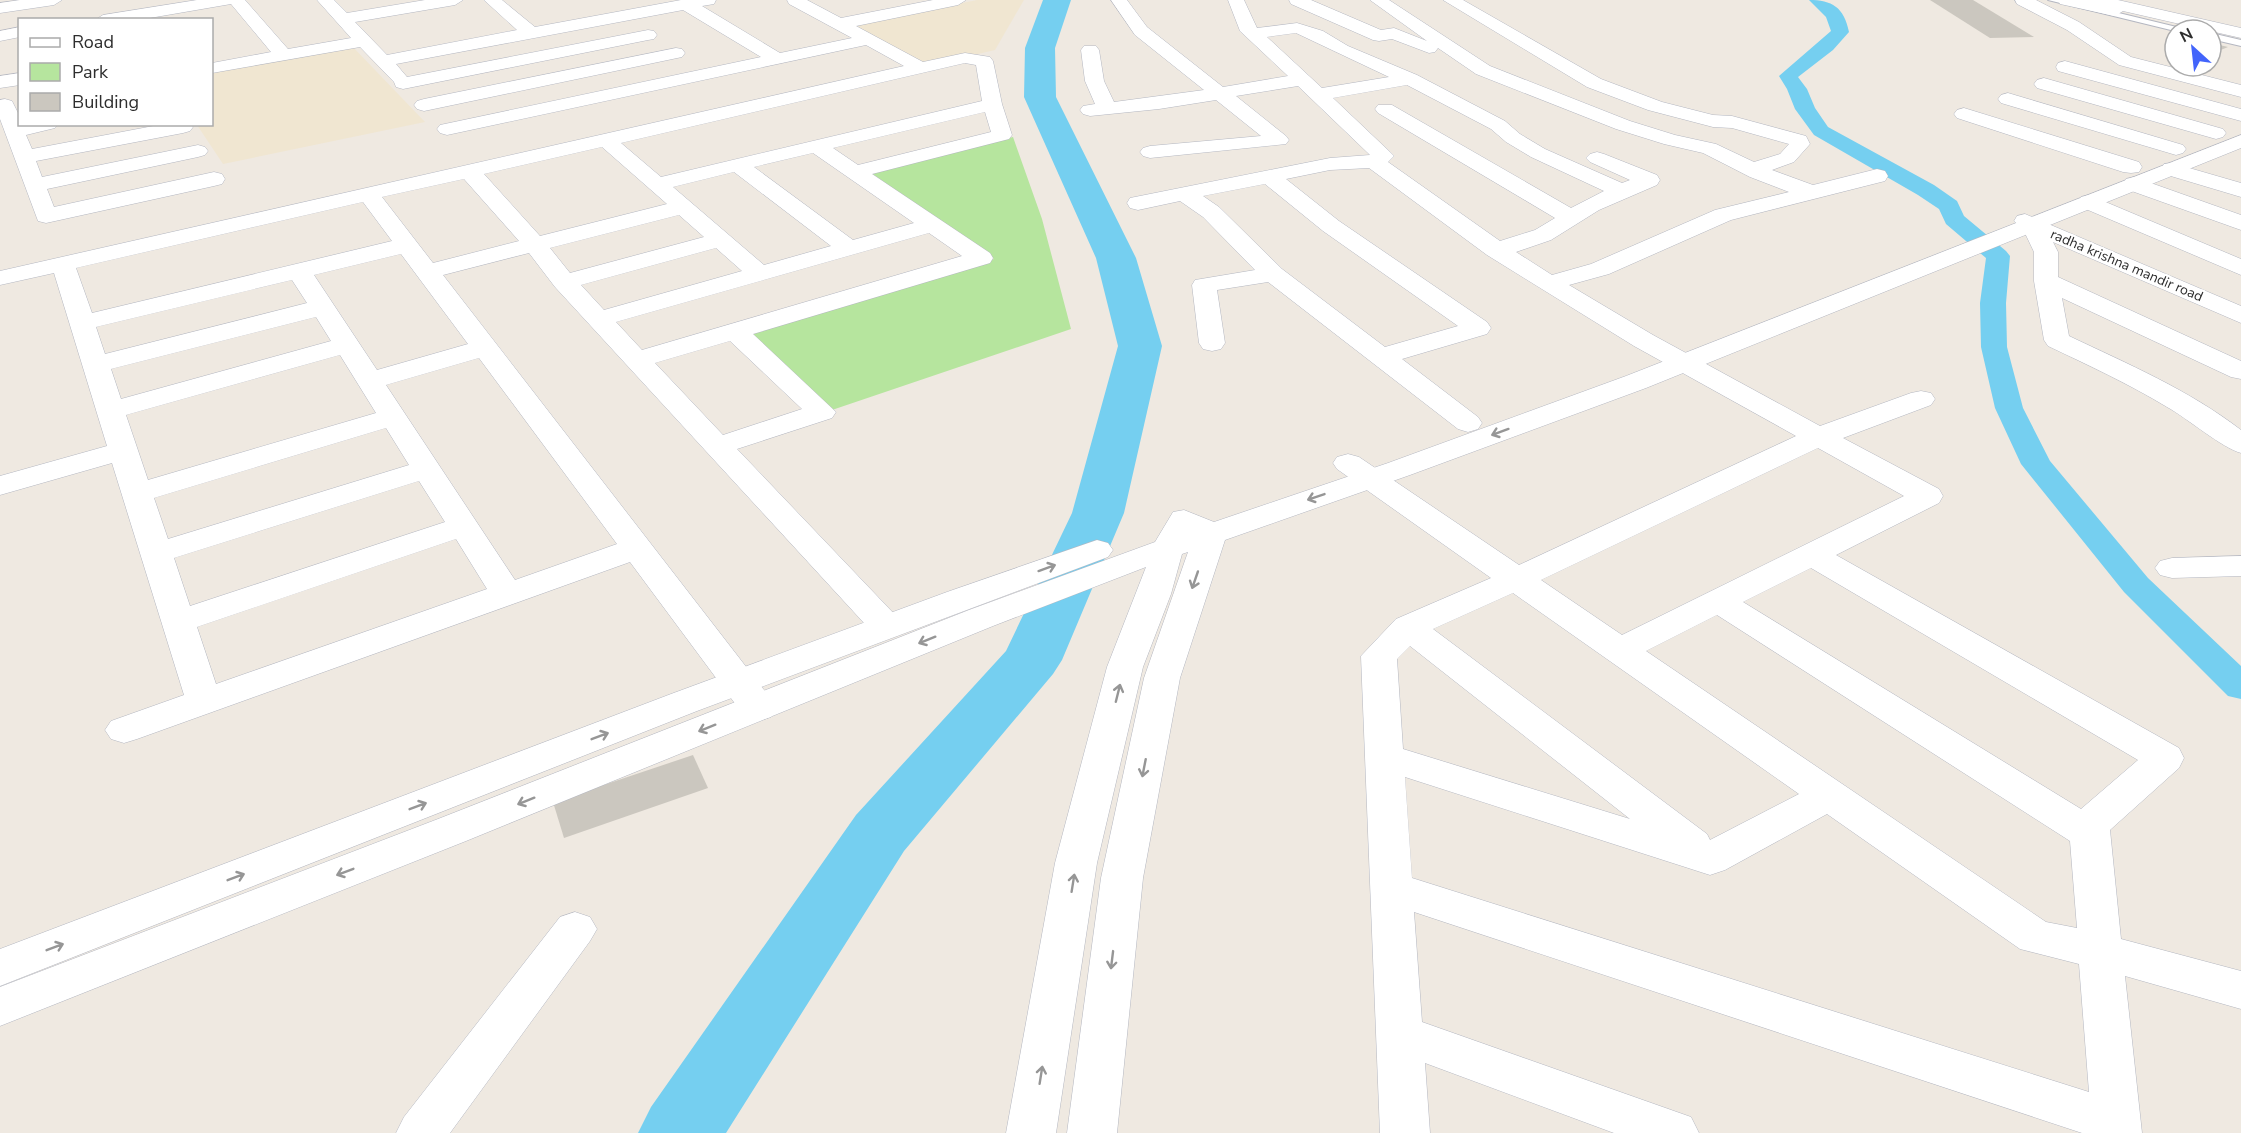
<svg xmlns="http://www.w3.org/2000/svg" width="2241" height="1133" viewBox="0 0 2241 1133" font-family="'Nunito Sans',sans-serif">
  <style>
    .education { fill: #f0e6d1 }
    .green { fill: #b6e59e }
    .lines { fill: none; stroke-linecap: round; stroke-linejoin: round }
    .canal { fill: #75cff0; fill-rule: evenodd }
    .river { fill: #75cff0; fill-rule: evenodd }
    .building { fill: #cbc7bf }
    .service-casing { stroke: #b4b7c1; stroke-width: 2 }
    .minor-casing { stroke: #b4b7c1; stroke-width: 1 }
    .tertiary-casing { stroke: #b4b7c1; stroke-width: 1 }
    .service { fill: #fff; fill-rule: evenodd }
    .minor { fill: #fff; fill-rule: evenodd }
    .tertiary { fill: #fff; fill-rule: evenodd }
    .oneway { stroke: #969696 }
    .labels { text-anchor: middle; stroke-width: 4.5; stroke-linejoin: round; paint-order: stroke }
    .far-street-label { font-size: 14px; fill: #2e2e2e; stroke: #fff }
  </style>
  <rect width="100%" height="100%" fill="#efe9e1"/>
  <!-- education -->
  <g class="education">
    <path d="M977 0H1024L995 50 926 66 855 25Z"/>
    <path d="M351 45 425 122 223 164 197 125 212 124V71Z"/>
  </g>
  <!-- green -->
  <path class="green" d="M1013 137 1042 219 1071 329 832 410 747 333 994 259 871 173Z"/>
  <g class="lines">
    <!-- canal -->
    <path class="canal" d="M1809 0C1832 0 1844 7 1849 32L1833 50 1798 77 1807 89 1815 108 1828 127 1934 185 1957 201 1964 216 2006 251 2010 256 2006 303 2007 347 2023 408 2050 461 2148 578 2241 666V699L2228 696 2124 592 2021 464 1995 408 1981 347 1980 303 1986 258 1946 224 1939 209 1918 195 1814 135 1795 109 1787 89 1779 76 1831 31 1826 17Z"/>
    <!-- river -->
    <path class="river" d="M1043 0H1071L1055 48 1056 97 1136 258 1162 346 1124 513 1062 660 1053 674 904 851 726 1133H638L651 1107 856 815 1006 651 1072 513 1118 346 1096 258 1024 97 1025 48Z"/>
  </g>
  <!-- building -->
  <g class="building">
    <path d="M1930 0H1973L2034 37 1990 38Z"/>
    <path d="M2211 43 2228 47 2211 54Z"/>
    <path d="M693 755 708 788 564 838 553 802Z"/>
  </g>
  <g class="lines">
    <defs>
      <g id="service">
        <path d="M2048 0H2065L2189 30 2175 31Z"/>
        <path d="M2211 33 2241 40V46L2211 39Z"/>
      </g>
      <g id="minor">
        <path d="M20 0H62L54 5 0 13V3Z"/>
        <path d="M197 0H245L288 49 351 38 317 0H334L347 13 425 0H463L455 5 355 22 387 55 517 30 484 0H502L535 27 681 0H716L714 4 702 6 780 53 852 38 789 4 787 0H807L841 18 933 0H966L958 5 856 26 923 62 965 53 990 57 993 61 1002 104 1012 135 1009 139 872 174 990 253 993 258 990 263 753 334 836 412 832 418 737 449 899 619 904 627 899 635 887 638 875 635 555 287 529 253 443 275 771 699 777 708 771 717 758 721 745 717 630 562 137 739 124 743 111 739 105 730 111 721 184 695 112 463 0 495V476L107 446 54 273 0 285V271L904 66 866 45 447 135 440 133 437 129 440 125 761 57 683 10 396 64 407 77 648 30 654 31 657 35 654 39 648 40 403 89 396 87 394 82 360 47 212 73V63L271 52 231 4 138 20H95L103 15ZM965 63 976 65 982 101 661 177 621 143ZM985 112 991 132 858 165 833 148ZM602 147 667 204 540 236 484 174ZM813 153 914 223 853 240 754 167ZM734 172 831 246 764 265 673 187ZM464 179 519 241 433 263 382 197ZM363 202 392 241 92 313 76 268ZM679 215 704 237 570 273 550 248ZM929 233 962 256 642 350 616 322ZM716 248 742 271 604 310 581 285ZM401 254 468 344 377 370 314 275ZM292 280 307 303 105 354 96 327ZM316 317 331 341 121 399 111 369ZM730 341 802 409 723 435 655 363ZM340 355 376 413 148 480 126 415ZM479 358 617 544 515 580 386 385ZM386 428 409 465 168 539 154 498ZM419 481 445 522 190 606 174 558ZM456 539 487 589 216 684 197 627Z"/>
        <path d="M1111 0H1127L1147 27 1223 87 1288 76 1240 31 1228 0H1244L1257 28 1297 23 1323 31 1348 46 1417 75 1505 121 1520 134 1545 149 1622 183 1630 180 1590 162 1586 158 1590 154 1597 152 1604 154 1657 175 1660 180 1657 185 1599 210 1551 240 1516 252 1552 275 1591 264 1715 210 1789 192 1750 177 1703 153 1664 144 1616 129 1476 74 1438 48 1435 52 1429 53 1392 39 1379 41 1373 40 1291 4 1289 0H1311L1381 30 1394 28 1427 41 1370 0H1389L1490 66 1630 121 1675 135 1716 144 1754 162 1780 154 1789 144 1732 128 1713 127 1648 110 1587 87 1443 0H1463L1601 79 1662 102 1713 115 1732 116 1806 136 1810 144 1794 162 1772 170 1813 185 1877 169 1885 171 1888 176 1885 181 1731 220 1609 274 1569 285 1653 335 1820 426 1911 393 1921 391 1931 393 1935 399 1931 405 1843 438 1939 489 1943 496 1939 503 1836 555 2179 748 2184 758 2179 768 2110 830 2121 939 2241 971V1009L2125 976 2142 1133H2082L1414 912 1422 1022 1691 1117 1699 1133H1614L1425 1063 1430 1133H1380L1361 656 1396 619 1491 578 1337 469 1333 463 1337 457 1348 454 1359 457 1519 565 1796 436 1634 346 1487 255 1369 168 1330 170 1286 179 1339 221 1487 322 1491 328 1487 334 1402 359 1478 417 1482 423 1478 429 1468 432 1458 429 1268 282 1217 290 1225 343 1221 349 1212 351 1203 349 1199 343 1192 285 1195 280 1255 270 1203 217 1180 201 1138 210 1130 208 1127 203 1130 198 1330 158 1370 155 1298 86 1236 96 1286 136 1289 140 1286 144 1150 158 1143 156 1140 152 1143 148 1150 146 1261 136 1216 100 1159 109 1090 116 1083 114 1080 110 1083 106 1095 104 1085 81 1081 50 1084 46H1096L1099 50 1104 81 1114 102 1204 90 1135 35ZM1296 33 1389 77 1322 88 1267 37ZM1407 85 1491 129 1506 142 1531 157 1604 191 1571 208 1392 105H1378L1375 109 1378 113 1555 218 1535 230 1500 241 1388 162 1394 156 1390 152 1333 98ZM1265 184 1323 231 1458 326 1385 347 1282 269 1219 207 1203 196ZM1818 448 1904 496 1622 635 1541 580ZM1811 568 2138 760 2081 809 1743 602ZM1513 593 1799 794 1710 840 1707 834 1433 629ZM1717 615 2070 841 2077 928 2046 922 1646 651ZM1410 646 1630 819 1403 749 1397 659ZM1405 777 1710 875 1725 870 1827 814 2020 949 2079 964 2089 1092 1412 878Z"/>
        <path d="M2015 0H2036L2079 22 2131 57 2241 85V97L2119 65 2067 30 2017 4Z"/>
        <path d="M20 27V37L0 41V31Z"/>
        <path d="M676 48 682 49 685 53 682 57 424 111 417 109 414 105 417 101 424 99Z"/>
        <path d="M2065 61 2241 109V121L2058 71 2056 67 2058 63Z"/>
        <path d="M20 73V85L0 88V76Z"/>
        <path d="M2044 78 2223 129 2226 133 2223 137 2216 139 2037 88 2034 84 2037 80Z"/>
        <path d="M2008 93 2183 145 2186 149 2183 153 2176 155 2001 103 1998 99 2001 95Z"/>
        <path d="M5 99 12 101 20 117V124H58L55 128 26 135 32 149 164 124H191L193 127 190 131 183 133 36 161 42 177 198 145 205 147 208 151 205 155 198 157 47 189 54 207 214 172 222 174 225 179 222 184 214 186 46 223 38 221 0 119V100Z"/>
        <path d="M1964 108 2139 162 2142 167 2139 172 2131 173 2123 172 1957 118 1954 114 1957 110Z"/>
        <path d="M2172 163 2241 183V197L2164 174 2161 169 2164 164Z"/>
        <path d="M2134 177 2241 215V230L2126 189 2123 184 2126 179Z"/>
        <path d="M2089 195 2241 259V275L2081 207 2078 202 2081 197Z"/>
        <path d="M2025 214 2241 306V323L2053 242 2058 252V277L2241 361V379L2231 377 2062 298 2069 336C2128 364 2189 390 2241 430V453C2222 448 2187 418 2167 407 2129 384 2088 365 2048 346L2044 340 2034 281V252L2023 229 2014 221 2017 216Z"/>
        <path d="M2241 556V576L2172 578 2160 575 2155 568 2160 561 2172 558Z"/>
        <path d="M575 912 590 917 597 929 590 941 450 1133H396L404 1117 560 917Z"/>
      </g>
      <g id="tertiary">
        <path d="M2058 0H2118L2241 28V38L2123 11 2115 16 2060 4Z"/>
        <path d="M2241 135V148L1646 388 1410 475 1225 540 1180 678 1143 878 1117 1133H1067L1101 878 1144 678 1188 552 1182 554 1171 594 1143 667 1097 863 1056 1133H1006L1055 863 1107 667 1146 567 993 626 466 841 0 1026V987L438 819 969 610 1155 542 1173 512 1184 510 1214 522 1388 463 1626 376Z"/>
        <path d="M1097 540 1108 543 1113 550 1108 557 697 711 0 986V949L671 694 947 592Z"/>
      </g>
    </defs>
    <!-- service casing -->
    <use href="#service" class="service-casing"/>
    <!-- minor casing -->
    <use href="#minor" class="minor-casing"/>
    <!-- tertiary casing -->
    <use href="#tertiary" class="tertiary-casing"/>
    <!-- service -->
    <use href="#service" class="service"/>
    <!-- minor -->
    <use href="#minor" class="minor"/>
    <!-- tertiary -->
    <use href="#tertiary" class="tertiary"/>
  </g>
  <!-- one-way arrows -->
  <defs><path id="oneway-shaft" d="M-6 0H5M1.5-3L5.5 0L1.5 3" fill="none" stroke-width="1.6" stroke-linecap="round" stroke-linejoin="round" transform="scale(1.5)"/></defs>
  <g class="oneway">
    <use href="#oneway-shaft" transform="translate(1500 432) rotate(160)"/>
    <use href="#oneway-shaft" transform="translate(1316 497) rotate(161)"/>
    <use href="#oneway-shaft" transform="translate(1047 568) rotate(-20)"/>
    <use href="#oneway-shaft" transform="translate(1195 580) rotate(109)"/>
    <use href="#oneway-shaft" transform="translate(927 640) rotate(158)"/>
    <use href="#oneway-shaft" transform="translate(1118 693) rotate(-76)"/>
    <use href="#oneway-shaft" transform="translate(707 728) rotate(158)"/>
    <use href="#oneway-shaft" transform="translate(600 736) rotate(-21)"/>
    <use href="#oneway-shaft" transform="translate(1144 768) rotate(101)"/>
    <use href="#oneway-shaft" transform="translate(526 801) rotate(158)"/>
    <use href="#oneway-shaft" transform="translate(418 806) rotate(-21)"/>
    <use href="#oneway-shaft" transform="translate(345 872) rotate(159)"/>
    <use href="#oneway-shaft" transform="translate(236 877) rotate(-21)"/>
    <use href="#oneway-shaft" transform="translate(1073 883) rotate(-81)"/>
    <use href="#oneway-shaft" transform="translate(55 947) rotate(-21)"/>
    <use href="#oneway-shaft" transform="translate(1112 960) rotate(97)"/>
    <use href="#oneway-shaft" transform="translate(1041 1075) rotate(-81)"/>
  </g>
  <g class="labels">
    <!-- far-street labels -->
    <g class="far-street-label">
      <text transform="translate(2127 265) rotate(23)" y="5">radha krishna mandir road</text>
    </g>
  </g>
  <!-- legend -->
  <rect x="18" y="18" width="195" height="108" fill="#ffffff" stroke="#ababab" stroke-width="1.5"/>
  <rect x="30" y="38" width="30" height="9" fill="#ffffff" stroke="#ababab" stroke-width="1.5"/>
  <text x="72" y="48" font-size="18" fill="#2e2e2e">Road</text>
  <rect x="30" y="63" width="30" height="18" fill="#b6e59e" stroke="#ababab" stroke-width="1.5"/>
  <text x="72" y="78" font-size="18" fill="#2e2e2e">Park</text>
  <rect x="30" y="93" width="30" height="18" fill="#cbc7bf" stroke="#ababab" stroke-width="1.5"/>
  <text x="72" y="108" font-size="18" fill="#2e2e2e">Building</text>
  <!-- north arrow -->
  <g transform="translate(2193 48) rotate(333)"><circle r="28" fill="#ffffff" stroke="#ababab" stroke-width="1.5"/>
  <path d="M0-4.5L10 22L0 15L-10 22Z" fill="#4264fb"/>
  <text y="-9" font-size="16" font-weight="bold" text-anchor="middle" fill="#2e2e2e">N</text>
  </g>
</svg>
